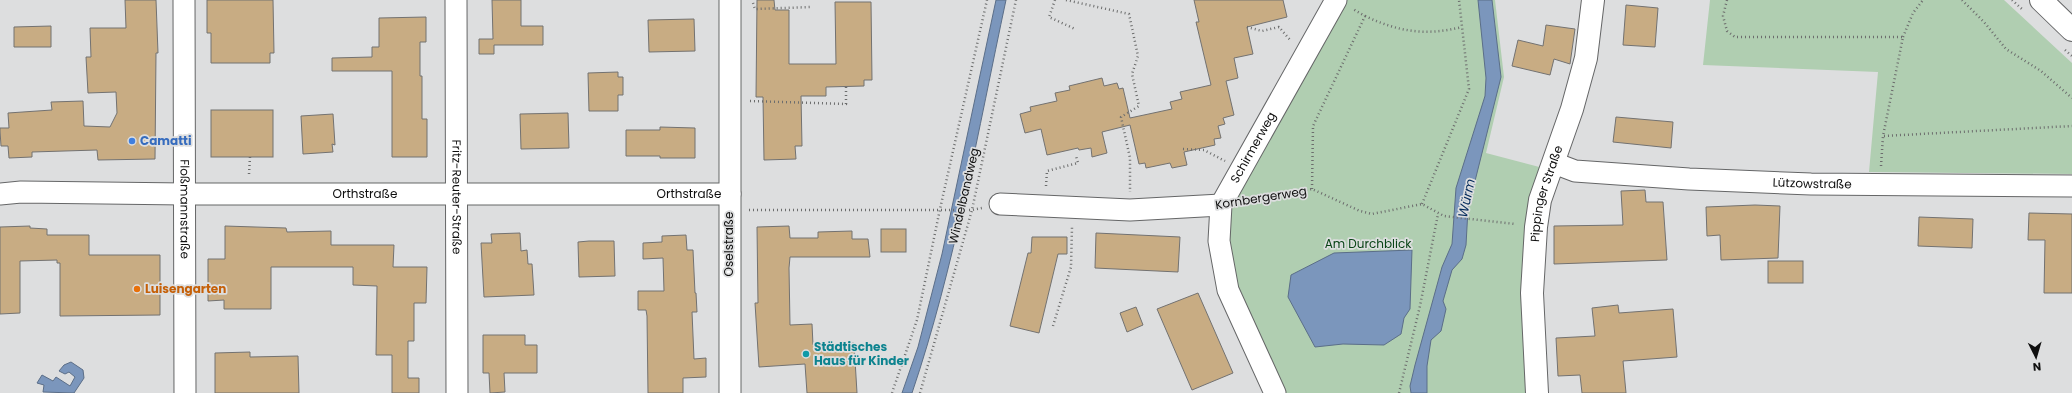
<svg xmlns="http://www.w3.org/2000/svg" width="2072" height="393" viewBox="0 0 2072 393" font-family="Poppins,sans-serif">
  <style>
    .green { fill: #b0ceb1 }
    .water { fill: #7b96bc; stroke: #5b6e88 }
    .building { fill: #c8ac83; stroke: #737271 }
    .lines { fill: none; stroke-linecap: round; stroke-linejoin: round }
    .minor-casing { stroke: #656667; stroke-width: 23 }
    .tertiary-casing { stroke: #656667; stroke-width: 24 }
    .secondary-casing { stroke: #656667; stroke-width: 24 }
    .path { stroke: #6c6d6d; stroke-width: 2.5; stroke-dasharray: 1 3; stroke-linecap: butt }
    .minor { stroke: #fff; stroke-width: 21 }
    .tertiary { stroke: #fff; stroke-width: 22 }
    .secondary { stroke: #fff; stroke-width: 22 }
    .shop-dot { fill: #3f7fe0; stroke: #dddedf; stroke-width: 1.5 }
    .food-dot { fill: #e8710a; stroke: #dddedf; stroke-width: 1.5 }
    .culture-dot { fill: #0f9aa8; stroke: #dddedf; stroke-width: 1.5 }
    .labels { text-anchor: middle; stroke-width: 3.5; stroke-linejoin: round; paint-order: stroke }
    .shop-label { font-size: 12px; font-weight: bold; fill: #366cbe; stroke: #dddedf; text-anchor: start }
    .street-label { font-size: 12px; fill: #0f0f0f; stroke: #dddedf }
    .park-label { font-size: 12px; fill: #0a4517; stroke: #dddedf }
    .food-label { font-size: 12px; font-weight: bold; fill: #c56008; stroke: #dddedf; text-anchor: start }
    .culture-label { font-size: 12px; font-weight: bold; fill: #0d838f; stroke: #dddedf; text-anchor: start }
    .water-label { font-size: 13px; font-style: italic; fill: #062c5c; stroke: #dddedf }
  </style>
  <rect width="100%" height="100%" fill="#dddedf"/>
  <!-- green -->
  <g class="green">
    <path d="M1331 0H1495L1504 77 1486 153 1547 169 1527 393H1270L1223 287 1220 202Z"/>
    <path d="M1710 0H2004L2072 63V174L1869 172 1878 72 1703 65Z"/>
  </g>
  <!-- water -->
  <g class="water">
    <path d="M996 0H1006C978 131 955 266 912 393H902L918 347 942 254Z"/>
    <path d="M1478 0H1492L1501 77 1468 209 1466 245 1462 259 1452 270 1443 301 1446 309 1441 331 1431 340 1427 366V393H1411L1410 386 1415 365 1442 267 1452 244 1456 188 1485 96 1486 78Z"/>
    <path d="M1412 250 1410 309 1404 318 1401 334 1384 345 1343 344 1315 347 1288 297 1291 275 1334 253Z"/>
    <path d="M71 362 83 370 84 378 74 393 43 392 44 385 37 383 42 375 53 381 56 377 70 386 75 377 69 372 65 374 59 371 64 365Z"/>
  </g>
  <!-- building -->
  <g class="building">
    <path d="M125 0H156L158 53H156L155 159 98 160 97 150 32 152V157L9 158 8 146H1L0 131V128H9L8 113 52 110 51 102 83 101 84 126 110 127 117 113 116 92 88 93 86 57H91L90 28H126Z"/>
    <path d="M207 0H273L274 53H270V63H211V33H207Z"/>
    <path d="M492 0H521V26H543V45H494V54H479V39H493Z"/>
    <path d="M757 0H774L775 10H789V64H836L835 2H871L872 80H864V86L826 87V96H801L802 146H795L796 159 764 160 763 97H756Z"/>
    <path d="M1194 0H1283L1287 17 1247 27 1253 54 1234 58 1238 78 1226 81 1234 115 1223 118 1225 124 1218 126 1221 138 1214 139 1215 145 1184 152 1187 165 1172 168 1170 163 1146 168 1145 163 1139 164 1130 125 1102 132 1107 153 1092 157 1091 148 1079 150 1078 148 1047 155 1041 129 1025 133 1020 114 1031 111 1030 107 1057 101 1055 93 1070 90 1069 86 1102 78 1104 86 1117 83 1119 89 1123 88 1130 118 1172 109 1170 102 1182 99 1180 92 1211 85 1196 22H1199Z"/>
    <path d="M1626 5 1658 8 1655 47 1623 45Z"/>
    <path d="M426 17V42H420V76H422V119H427V157H392V71H332V58L372 57V47H379V18Z"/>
    <path d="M694 19 695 51 649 52 648 20Z"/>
    <path d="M1546 25 1575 29 1570 64 1554 59 1550 75 1512 66 1518 40 1543 46Z"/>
    <path d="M51 26V47H14V27Z"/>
    <path d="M618 72V77H623V95H618V111H589L588 73Z"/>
    <rect x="211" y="110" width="62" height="47"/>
    <path d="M568 113 569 148 521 149 520 114Z"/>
    <path d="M333 114 335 145 332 144 333 152 303 154 301 116Z"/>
    <path d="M1616 117 1673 122 1671 148 1613 142Z"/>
    <path d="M660 127 695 128V158H660V156H626V130H660Z"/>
    <path d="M1645 190 1646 202H1663L1667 260 1554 264V226L1623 225 1621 191Z"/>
    <path d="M1755 205 1780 206 1778 258 1721 260 1720 235 1707 236 1706 207Z"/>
    <path d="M2029 213 2072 214V293H2044L2045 240H2028Z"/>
    <path d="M1919 217 1973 219 1972 248 1918 246Z"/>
    <path d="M30 226V228L47 229V235H89V255H160V315L60 316V263H57V260L20 261V313L0 314V227Z"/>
    <path d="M225 226 286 228 287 232 331 231V245H394L393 267H427L426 303H414V341H408V378H419V393H392V355H376L377 286 353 285V267H271V309H224V300L208 301V259H225Z"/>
    <path d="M789 226 790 238H818V232L852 231V239H868L870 257H790L789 268 790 325 812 324 813 345 854 343 857 393H807L805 364 759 367 755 303H758L757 227Z"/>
    <rect x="881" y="229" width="25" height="23"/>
    <path d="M520 233 521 251 527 250 528 264H532L534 295 484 297 481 243H492L491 234Z"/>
    <path d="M1096 233 1180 237 1178 272 1095 268Z"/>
    <path d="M686 235 687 250H693L695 293H696L697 312H692L694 359 706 358V377L683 378V393H648L647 316 646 310H638V291H664L663 258 643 259V243L662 242V236Z"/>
    <path d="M1032 237H1067V254H1058L1039 333 1010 326 1028 253H1031Z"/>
    <path d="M589 241H614L615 276 579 277 578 242Z"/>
    <rect x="1768" y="261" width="35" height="22"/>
    <path d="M1198 293 1233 373 1192 390 1157 309Z"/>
    <path d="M1618 305 1619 313 1673 309 1677 357 1623 361 1626 393H1582L1580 375 1558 376 1556 338 1595 336 1592 308Z"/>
    <path d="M1136 307 1143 325 1127 332 1120 313Z"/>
    <path d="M483 335H525V345H537V373H504L505 392 490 393 489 373H483Z"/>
    <path d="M250 352V357L298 356 299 393H215V353Z"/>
  </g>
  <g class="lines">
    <defs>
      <g id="minor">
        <path id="s1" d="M184 0 185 393"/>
        <path id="s2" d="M456 0 457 393"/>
        <path id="s3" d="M1554 163 1575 171 1689 179 1811 184 2072 186"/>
        <path id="s4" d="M0 194 21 192 185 194H730"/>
        <path d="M1000 204 1130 210 1221 205"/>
        <path d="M730 393V0"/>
        <path id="s5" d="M1275 393 1228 290 1219 241 1221 205 1336 0"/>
      </g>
      <path id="tertiary" d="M2041 0 2072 30"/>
      <g id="secondary">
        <path id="s6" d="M1537 393 1532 293 1536 227 1540 200 1572 109 1586 58 1593 0"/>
      </g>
    </defs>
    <!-- minor casing -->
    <use href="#minor" class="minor-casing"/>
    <!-- tertiary casing -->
    <use href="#tertiary" class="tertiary-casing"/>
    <!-- secondary casing -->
    <use href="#secondary" class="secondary-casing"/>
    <!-- path -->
    <g class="path">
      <path d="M1055 0 1049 17 1075 29"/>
      <path d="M1066 0 1129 14 1138 56 1132 74 1139 106 1121 117 1130 158V192"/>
      <path d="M1727 0 1723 16 1727 31 1735 37H1903L1883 136 2072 126"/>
      <path d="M1962 0 1984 22 2006 49 2041 71 2072 98"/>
      <path d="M2012 0 2022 9"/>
      <path d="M753 3 755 9 812 7"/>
      <path d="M1365 16C1399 32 1426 36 1462 27"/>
      <path d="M1247 27 1262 31 1279 27 1291 41"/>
      <path d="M1903 37 1913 13 1923 0"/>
      <path d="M2065 50 2072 56"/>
      <path d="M750 101 846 104V85"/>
      <path d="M1183 149 1204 150 1225 161"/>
      <path d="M1881 166 1883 136"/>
      <path d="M249 174 250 157"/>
      <path d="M1046 186 1047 171 1078 163 1076 156"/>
      <path d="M1312 189 1313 126 1365 16 1353 9"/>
      <path d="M1247 200 1312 189 1360 211 1372 214 1422 204 1444 216 1515 224"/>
      <path d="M1422 204 1469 89 1459 0"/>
      <path d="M749 210H972L982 208"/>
      <path d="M1053 326 1071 267 1072 227"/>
      <path d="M892 393 917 320 940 209 987 0"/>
      <path d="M920 393 972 210 1016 0"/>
      <path d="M1399 393 1420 306 1438 214"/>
    </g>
    <!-- minor -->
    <use href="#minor" class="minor"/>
    <!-- tertiary -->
    <use href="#tertiary" class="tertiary"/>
    <!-- secondary -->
    <use href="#secondary" class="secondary"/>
  </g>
  <!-- markers -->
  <circle class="shop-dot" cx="132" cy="141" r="4"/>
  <circle class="food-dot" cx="137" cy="289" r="4"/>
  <circle class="culture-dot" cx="806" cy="354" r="4"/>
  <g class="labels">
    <!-- shop labels -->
    <g class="shop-label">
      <text x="140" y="145">Camatti</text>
    </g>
    <!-- street labels -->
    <g class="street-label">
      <text dy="4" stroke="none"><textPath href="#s5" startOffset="265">Schirmerweg</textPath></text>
      <text dy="4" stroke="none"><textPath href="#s3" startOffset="260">Lützowstraße</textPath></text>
      <text dy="4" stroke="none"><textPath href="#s4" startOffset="365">Orthstraße</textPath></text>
      <text dy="4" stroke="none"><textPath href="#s4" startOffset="689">Orthstraße</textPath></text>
      <text dy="4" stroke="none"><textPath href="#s6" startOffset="201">Pippinger Straße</textPath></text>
      <text transform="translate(964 196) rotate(-77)" y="4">Windelbandweg</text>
      <text dy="4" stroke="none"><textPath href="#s2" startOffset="197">Fritz-Reuter-Straße</textPath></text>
      <text transform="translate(1261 198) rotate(-9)" y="4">Kornbergerweg</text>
      <text dy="4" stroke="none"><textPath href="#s1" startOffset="209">Floßmannstraße</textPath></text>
      <text transform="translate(729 244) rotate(-90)" y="4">Oselstraße</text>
    </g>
    <!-- park labels -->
    <g class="park-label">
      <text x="1368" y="248">Am Durchblick</text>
    </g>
    <!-- food labels -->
    <g class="food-label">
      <text x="145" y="293">Luisengarten</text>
    </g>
    <!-- culture labels -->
    <g class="culture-label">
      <text x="814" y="351">Städtisches<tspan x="814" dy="14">Haus für Kinder</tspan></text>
    </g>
    <!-- water labels -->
    <g class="water-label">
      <text transform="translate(1466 198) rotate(-78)" y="5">Würm</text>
    </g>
  </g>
  <!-- north arrow -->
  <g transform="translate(2036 357) rotate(175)" stroke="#dddedf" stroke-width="3" paint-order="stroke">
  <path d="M0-3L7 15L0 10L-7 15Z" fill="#0f0f0f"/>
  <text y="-6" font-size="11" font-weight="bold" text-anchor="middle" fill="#0f0f0f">N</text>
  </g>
</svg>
